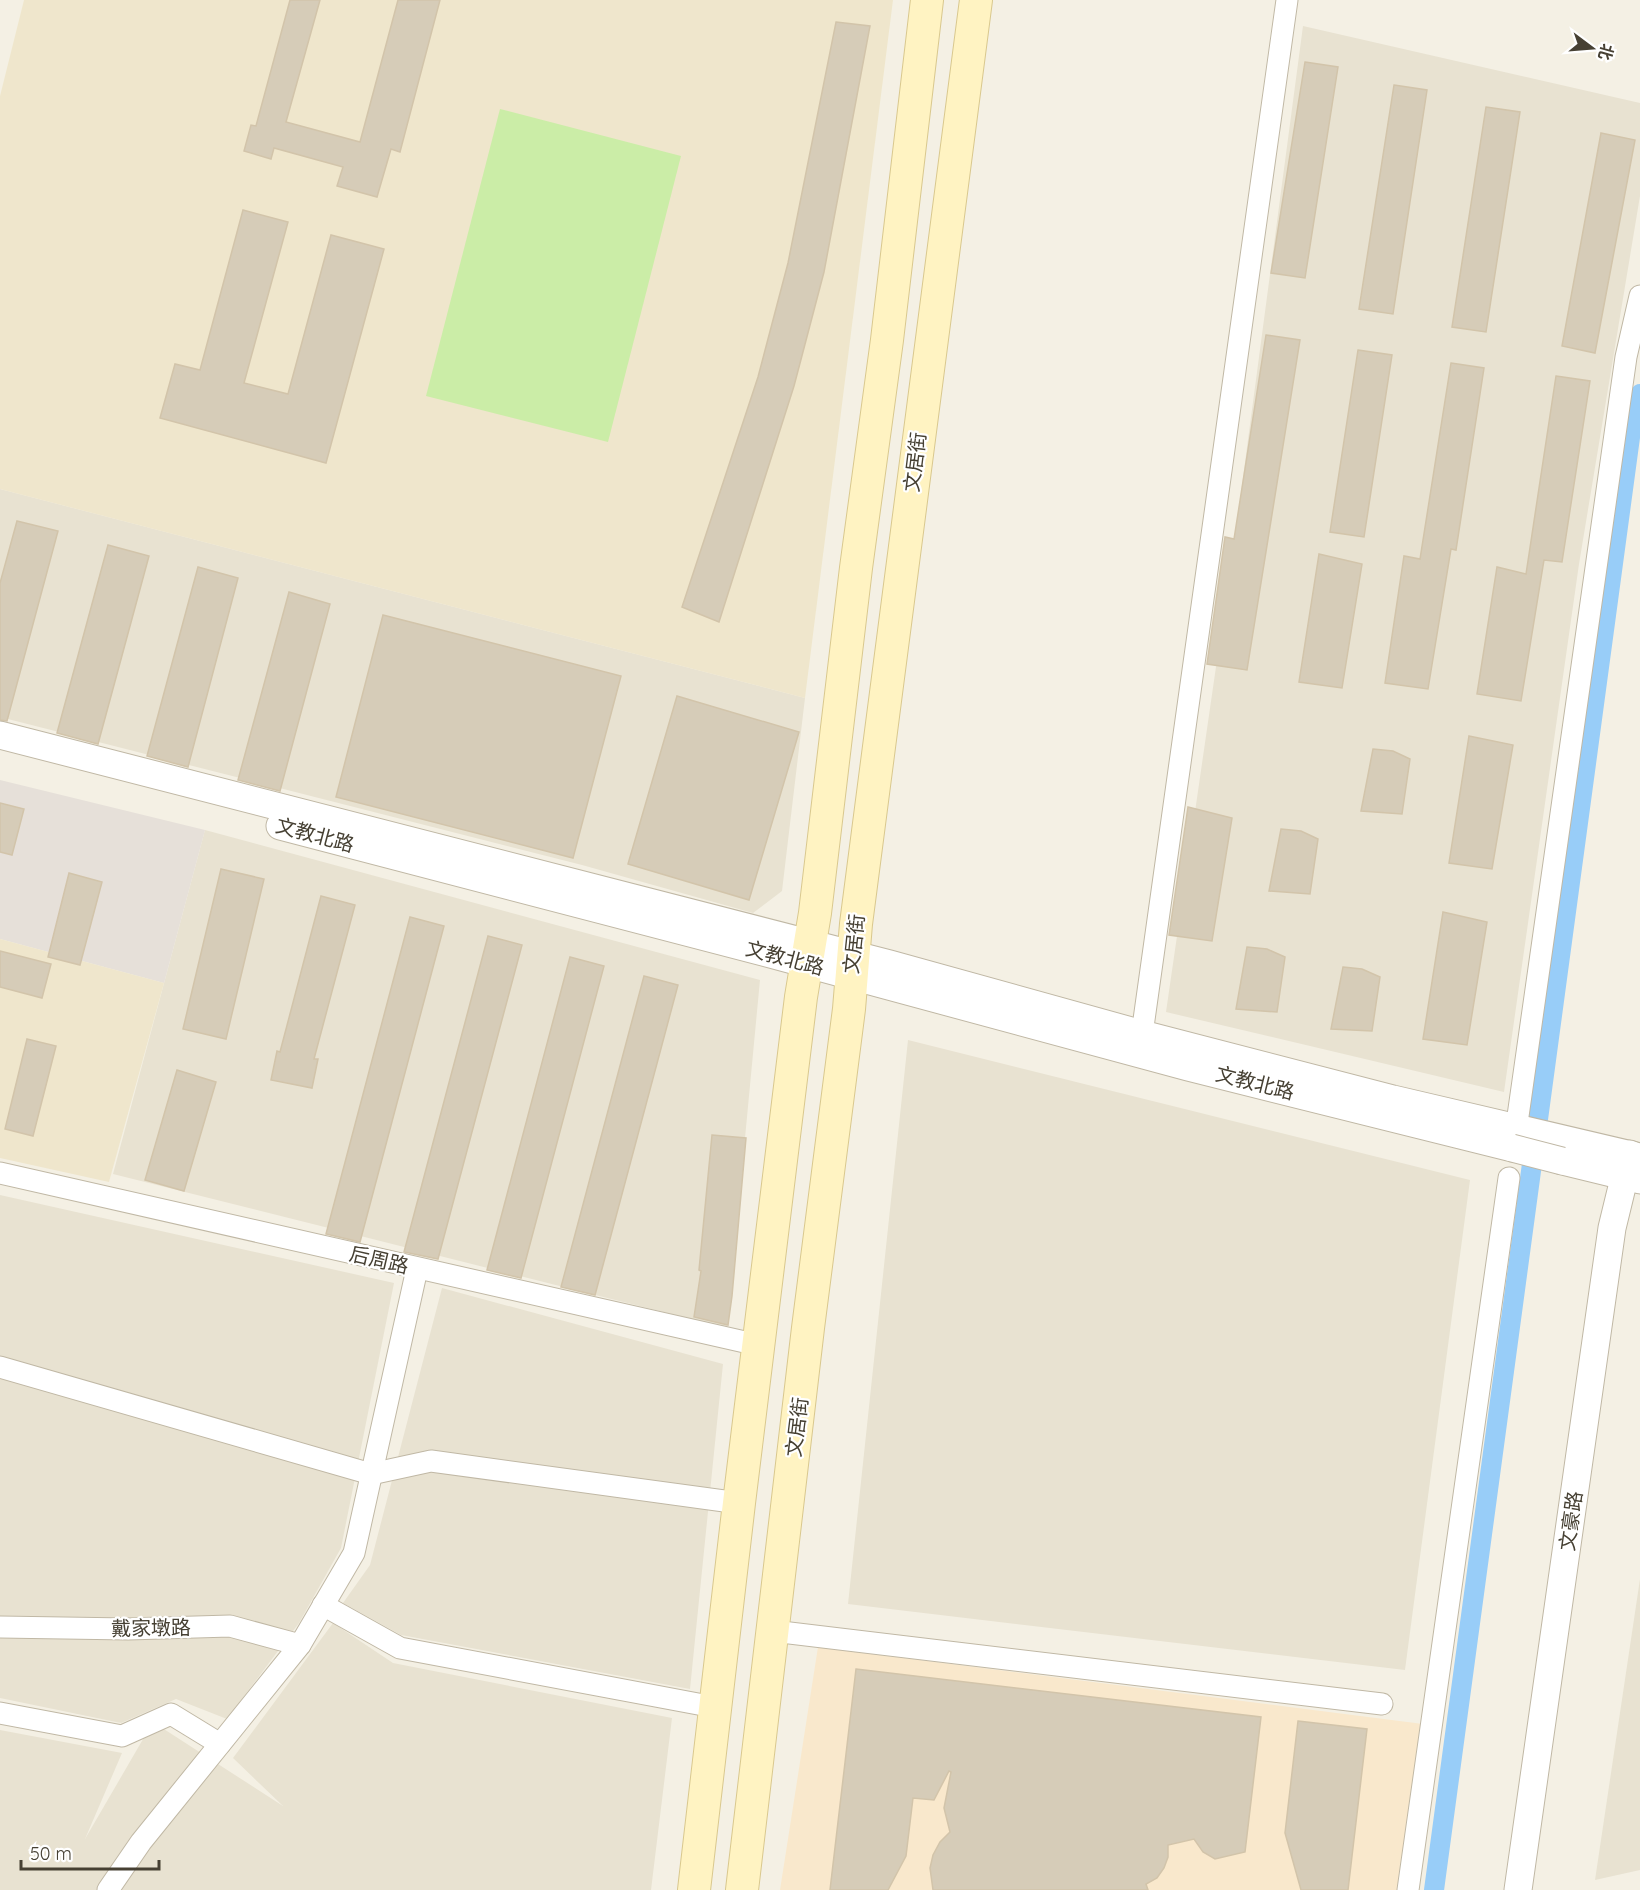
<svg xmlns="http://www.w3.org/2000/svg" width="1640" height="1890" viewBox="0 0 1640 1890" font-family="Quicksand,'Noto Sans SC',sans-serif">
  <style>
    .residential { fill: #e8e2d1 }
    .commercial { fill: #f9e8cc }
    .industrial { fill: #e6e0d9 }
    .education { fill: #efe6cc }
    .green { fill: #cbeda7 }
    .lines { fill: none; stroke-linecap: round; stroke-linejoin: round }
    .canal { stroke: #98cdf8; stroke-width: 20 }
    .building { fill: #d6ccb8; stroke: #d2c4aa; stroke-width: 1.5 }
    .minor-casing { stroke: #c0b8a5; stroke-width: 23 }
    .tertiary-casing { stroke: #c0b8a5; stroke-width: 29 }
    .secondary-casing { stroke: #d9c88e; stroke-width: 34 }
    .minor { stroke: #fff; stroke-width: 21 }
    .tertiary { stroke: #fff; stroke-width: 27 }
    .secondary { stroke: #fff3c2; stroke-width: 32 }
    .tertiary-bridge-casing { stroke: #c0b8a5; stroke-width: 29; stroke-linecap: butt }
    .tertiary-bridge { stroke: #fff; stroke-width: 27 }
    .labels { text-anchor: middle; stroke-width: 4.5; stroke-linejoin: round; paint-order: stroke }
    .street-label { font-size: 20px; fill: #464033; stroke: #fff }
  </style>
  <rect width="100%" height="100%" fill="#f4f0e4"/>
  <!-- residential -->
  <g class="residential">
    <path d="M1303 26 1640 103V196L1579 564 1504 1092 1166 1012 1238 515Z"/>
    <path d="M0 489 805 698 782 891 753 913 582 865 0 717Z"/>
    <path d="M205 830 760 980 727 1328 113 1174Z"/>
    <path d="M908 1040 1470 1180 1405 1670 848 1604Z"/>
    <path d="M0 1195 394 1283 341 1548 299 1623 227 1719 176 1699 121 1723 0 1698Z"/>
    <path d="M442 1288 723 1364 690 1689 401 1635 343 1603 370 1565Z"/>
    <path d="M1640 1579V1870L1595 1880Z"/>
    <path d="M333 1623 393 1663 672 1718 651 1890H0V1730L122 1753 85 1839 153 1722 283 1806 233 1758Z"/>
  </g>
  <!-- commercial -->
  <path class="commercial" d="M818 1647 1423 1724 1398 1890H780Z"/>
  <!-- industrial -->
  <path class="industrial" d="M0 780 205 830 164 983 0 939Z"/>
  <!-- education -->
  <g class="education">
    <path d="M24 0H893L805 698 0 489V96Z"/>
    <path d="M0 939 164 983 109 1182 0 1158Z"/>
  </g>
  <!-- green -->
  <path class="green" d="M500 109 681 156 608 442 426 396Z"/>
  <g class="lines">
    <!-- canal -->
    <path class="canal" d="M1434 1890 1631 430 1640 394"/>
  </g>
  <!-- building -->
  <g class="building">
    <path d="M290 0H320L286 122 360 142 398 0H440L400 152 391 149 377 197 337 186 343 167 274 148 271 159 244 151 251 125 256 126Z"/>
    <path d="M836 22 870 26 824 272 794 386 719 622 682 607 758 377 788 263Z"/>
    <path d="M1305 62 1338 67 1305 278 1271 273Z"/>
    <path d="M1394 85 1427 90 1393 314 1359 309Z"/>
    <path d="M1486 107 1520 112 1486 332 1452 327Z"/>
    <path d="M1601 133 1635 140 1595 353 1562 346Z"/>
    <path d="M243 210 288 222 244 383 288 394 331 235 384 249 326 463 160 418 175 364 200 370Z"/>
    <path d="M1266 335 1300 340 1247 670 1207 664 1225 537 1234 539Z"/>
    <path d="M1358 350 1392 355 1364 537 1330 532Z"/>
    <path d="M1451 363 1484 368 1456 550 1451 549 1428 689 1385 683 1404 556 1420 559Z"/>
    <path d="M1556 376 1590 381 1562 562 1544 560 1521 701 1477 694 1497 567 1526 574Z"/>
    <path d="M17 521 58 531 7 721 0 720V583Z"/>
    <path d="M108 545 149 556 98 744 57 733Z"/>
    <path d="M1319 554 1362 564 1342 688 1299 682Z"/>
    <path d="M198 567 238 578 188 767 147 756Z"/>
    <path d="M289 592 330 604 280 791 238 780Z"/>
    <path d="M383 615 621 676 573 858 336 797Z"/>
    <path d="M677 696 799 732 749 900 628 864Z"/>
    <path d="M1469 736 1513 745 1492 869 1449 863Z"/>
    <path d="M1373 749 1393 751 1410 759 1402 814 1361 811Z"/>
    <path d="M0 803 24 809 12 855 0 852Z"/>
    <path d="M1188 807 1232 818 1212 941 1169 935Z"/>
    <path d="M1281 829 1301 831 1318 839 1310 894 1269 891Z"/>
    <path d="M221 869 264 879 226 1039 183 1029Z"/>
    <path d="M69 873 102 882 80 965 48 957Z"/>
    <path d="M321 896 355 905 314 1059H318L312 1088 271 1080 277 1051 280 1052Z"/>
    <path d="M1443 912 1487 922 1467 1045 1423 1039Z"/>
    <path d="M410 917 444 926 360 1242 326 1234Z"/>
    <path d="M488 936 522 945 438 1259 404 1252Z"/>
    <path d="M1247 947 1267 949 1285 957 1277 1012 1236 1009Z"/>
    <path d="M0 951 51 964 42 998 0 987Z"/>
    <path d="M570 957 604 966 521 1278 487 1270Z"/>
    <path d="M1343 967 1362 969 1380 977 1372 1031 1331 1029Z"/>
    <path d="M644 976 678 985 595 1295 561 1287Z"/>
    <path d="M27 1039 56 1046 33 1136 5 1129Z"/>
    <path d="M177 1070 216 1082 184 1191 145 1180Z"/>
    <path d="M712 1135 746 1138 732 1296 728 1325 694 1317 701 1271 699 1270Z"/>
    <path d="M856 1669 1261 1717 1245 1852 1215 1859 1203 1852 1194 1839 1168 1845V1857L1164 1868 1157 1878 1146 1884 1148 1890H933L930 1868 933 1855 940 1842 950 1832 944 1808 951 1772 949 1771 934 1800 913 1798 906 1856 888 1890H830Z"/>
    <path d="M1298 1721 1367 1729 1348 1890H1301L1285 1833Z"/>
  </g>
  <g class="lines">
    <defs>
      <g id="minor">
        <path d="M1142 1034 1287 0"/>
        <path d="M1518 1116 1626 357 1640 296"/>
        <path d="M0 1173 758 1345"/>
        <path d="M0 1367 371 1474 431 1461 739 1503"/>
        <path d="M323 1605 400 1648 714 1707"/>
        <path d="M0 1627 128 1629 230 1626 300 1645"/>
        <path d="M773 1631 1382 1704"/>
        <path d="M0 1713 122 1736 171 1714 220 1744"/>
        <path d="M108 1890 141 1842 300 1645 354 1553 417 1269"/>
        <path d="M1408 1890 1509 1178"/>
      </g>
      <g id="tertiary">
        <path d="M0 735 890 964 1142 1034 1393 1099 1640 1157"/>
        <path d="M280 826 774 955 1188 1067 1512 1148"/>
        <path d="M1562 1161 1640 1180"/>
        <path d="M1518 1890 1612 1228 1630 1154"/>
      </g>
      <g id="secondary">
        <path d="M694 1890 739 1503 801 997 815 913 856 568 887 340 927 0"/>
        <path d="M742 1890 808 1328 849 1009 856 924 976 0"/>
      </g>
    </defs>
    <!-- minor casing -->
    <use href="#minor" class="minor-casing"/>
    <!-- tertiary casing -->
    <use href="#tertiary" class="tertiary-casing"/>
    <!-- secondary casing -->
    <use href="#secondary" class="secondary-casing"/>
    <!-- minor -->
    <use href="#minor" class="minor"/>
    <!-- tertiary -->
    <use href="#tertiary" class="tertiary"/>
    <!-- secondary -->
    <use href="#secondary" class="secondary"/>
    <defs>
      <path id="tertiary-bridge" d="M1512 1148 1562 1161"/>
    </defs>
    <!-- tertiary-bridge casing -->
    <use href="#tertiary-bridge" class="tertiary-bridge-casing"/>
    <!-- tertiary-bridge -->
    <use href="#tertiary-bridge" class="tertiary-bridge"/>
  </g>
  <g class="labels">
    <!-- street labels -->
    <g class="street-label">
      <text transform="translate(915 462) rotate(-83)" y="7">文居街</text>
      <text transform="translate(315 835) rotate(15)" y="7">文教北路</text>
      <text transform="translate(854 944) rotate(-84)" y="7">文居街</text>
      <text transform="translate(785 958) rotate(15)" y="7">文教北路</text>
      <text transform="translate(1255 1083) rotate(14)" y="7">文教北路</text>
      <text transform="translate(379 1260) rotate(13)" y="7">后周路</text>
      <text transform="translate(797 1427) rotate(-83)" y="7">文居街</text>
      <text transform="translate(1571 1521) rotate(-82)" y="7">文豪路</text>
      <text transform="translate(151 1628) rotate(-1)" y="7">戴家墩路</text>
    </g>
  </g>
  <!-- north arrow -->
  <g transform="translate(1592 48) rotate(106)" stroke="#ffffff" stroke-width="4.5" paint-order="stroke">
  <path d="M0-4.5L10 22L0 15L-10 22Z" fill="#464033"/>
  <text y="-9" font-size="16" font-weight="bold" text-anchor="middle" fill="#464033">北</text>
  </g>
  <!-- scale -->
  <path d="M21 1860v9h138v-9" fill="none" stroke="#464033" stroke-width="3"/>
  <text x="30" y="1860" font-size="18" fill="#464033" stroke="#ffffff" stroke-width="4.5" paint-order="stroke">50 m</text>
</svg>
